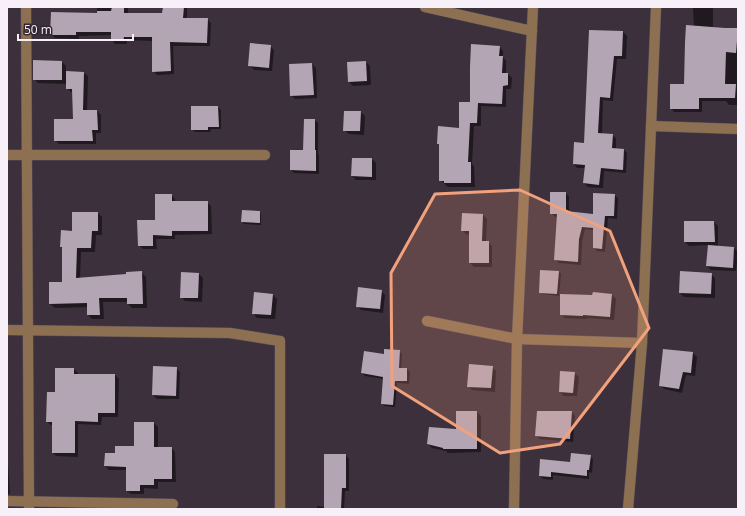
<svg xmlns="http://www.w3.org/2000/svg" width="745" height="516" viewBox="0 0 745 516" font-family="'Open Sans',sans-serif">
  <style>
    .shadow { fill: #0007 }
    .building { fill: #b4a5b4 }
    .lines { fill: none; stroke-linecap: round; stroke-linejoin: round }
    .minor-casing { stroke: #5a4f5a; stroke-width: 11 }
    .minor { stroke: #8c7051; stroke-width: 10 }
    .marked { fill: #f1a17c; fill-opacity: 0.2; stroke: #f1a17c; stroke-width: 3; stroke-linejoin: round }
  </style>
  <rect width="100%" height="100%" fill="#3c303c"/>
  <!-- shadow -->
  <g class="shadow">
    <path d="M97 7H128V14H163L164 7H187V19H207L211 23 210 46H173L174 74 157 75 153 71V41L127 40V44H115L112 40V35L79 36V39L55 38 51 34 97 14Z"/>
    <path d="M693 7H713V28L738 29V105H729L726 101H702V112H674L671 108 685 85 694 27Z"/>
    <path d="M590 31 623 32 627 36 626 59H617L613 101 603 100 602 134 612 135 616 138V149L624 150 627 153 626 173 604 171 603 188 588 187 584 183 585 168H577L574 164 575 143 585 144Z"/>
    <path d="M270 46 274 50 272 71 254 70 250 66Z"/>
    <path d="M500 47 503 51V57L506 61V74H508L512 78 511 89H506V107L481 106V126H474L472 164 474 166 475 187H448L440 180V145L438 144 460 129 471 103Z"/>
    <path d="M62 62 66 66V72L84 73 88 76 87 111H97L101 115V133H96V144H59L55 140 74 120 73 92H71L67 88V84L38 83 34 79Z"/>
    <path d="M366 62 370 66 371 85 353 86 349 82Z"/>
    <path d="M312 64 316 68 317 98 295 99 291 95Z"/>
    <path d="M218 107 221 110V129H211L210 132H195L192 129Z"/>
    <path d="M361 112 365 116 364 135 349 134 344 130Z"/>
    <path d="M305 120H315L318 123V154L319 155V174L294 173 291 170 304 151Z"/>
    <path d="M372 159 376 163V180H356L352 176Z"/>
    <path d="M565 193 569 196V212L594 215 614 195 618 198 617 219 608 218 605 252 597 251 594 248V230L585 229 582 242 581 265 559 263 556 260 558 217H555L551 213Z"/>
    <path d="M171 195 175 199V202H207L211 206 212 234 175 235V239H156L157 249H143L139 245Z"/>
    <path d="M260 212 261 214V225L244 224 242 222Z"/>
    <path d="M98 213 102 217V235H96L95 252H81L80 279 127 275 141 272 146 277 147 308H132L128 304V302H103L104 319H92L88 315V307L55 308 50 304 63 283V249L61 247 62 231 73 232Z"/>
    <path d="M463 214 483 215 487 219 486 242H488L492 246V267H474L470 263V235L466 234 462 230Z"/>
    <path d="M714 222 718 226V247L734 248 738 252 736 271 711 270 707 266 709 245 689 246 685 242Z"/>
    <path d="M559 272 561 274 559 296 542 294 540 292Z"/>
    <path d="M199 274 203 278 202 302 185 301 181 297Z"/>
    <path d="M711 274 715 278V298L684 297 680 293Z"/>
    <path d="M381 291 385 295 383 313 361 310 357 306Z"/>
    <path d="M273 295 277 299 275 319 257 318 253 313Z"/>
    <path d="M612 295 616 299 614 320 587 318V319L565 318 561 314 593 296Z"/>
    <path d="M399 351 402 354 401 369H407L410 372 409 384 397 383 395 407 384 406 382 403 384 379 365 376 362 373Z"/>
    <path d="M693 353 697 357 695 376 686 375 682 393 664 389 660 385Z"/>
    <path d="M492 367 496 371 495 392 472 390 468 386Z"/>
    <path d="M176 368 180 372 179 399H157L153 395Z"/>
    <path d="M74 369 78 373V375H115L119 379 118 417H102L101 425 78 424V457L56 456 53 453V425H51L47 422 56 393Z"/>
    <path d="M574 373 579 377 577 396H564L560 392Z"/>
    <path d="M477 412 481 416V452L448 453 446 451 432 448 428 444 457 430Z"/>
    <path d="M572 412 575 416 573 442 540 439 536 435Z"/>
    <path d="M154 423 158 427V448H172L175 452 176 482H158V489L144 488V494H131L127 491V470H109L105 466 116 454 135 447Z"/>
    <path d="M346 455 349 459V491H345L344 509H317V506L325 507Z"/>
    <path d="M590 456 593 459 592 473 589 472V479L553 475V480L543 479 540 476Z"/>
    <path d="M7 462 8 463 10 494H7Z"/>
  </g>
  <!-- building -->
  <g class="building">
    <path d="M112 7H124V13H162L163 7H184L183 18H208L207 43 170 42 171 71 152 72V37H124L123 41H111V32H76V35H50L51 12 97 13V11H111Z"/>
    <path d="M686 25 725 28H738V41H737L736 53 726 52 725 84H736L735 98H699V109H670V84H684L685 42Z"/>
    <path d="M589 30 623 31 622 56H614L610 98 600 97 598 133 613 134 612 148 624 149 623 170 601 168 599 185 583 183 585 165 573 164 574 142 584 143Z"/>
    <path d="M250 43 271 45 269 68 248 66Z"/>
    <path d="M471 44 500 46 499 56H503L502 73H508V85L503 86 502 104 478 103 477 123H470L468 162H471V183H444V181H439V144H437L438 126 459 128V102H470V67Z"/>
    <path d="M33 60 62 61V80H33Z"/>
    <path d="M366 61 367 81 348 82 347 62Z"/>
    <path d="M312 63 314 95 290 96 289 64Z"/>
    <path d="M66 71 84 72 83 110H97L98 130H92L93 141H54V119H73L72 89H66Z"/>
    <path d="M191 106H218L219 127H208V130H191Z"/>
    <path d="M344 111H361L360 131H343Z"/>
    <path d="M304 119H315V150H316V171L290 170V150H303Z"/>
    <path d="M352 158H372V177L351 176Z"/>
    <path d="M550 192H566V211L593 214V193L615 194 614 216H605L602 249 593 248V228L582 227 579 239 578 262 554 260 557 214H550Z"/>
    <path d="M155 194H172V201H208V231H172V236L153 235V246H138L137 220H155Z"/>
    <path d="M242 210 260 211V223L241 222Z"/>
    <path d="M72 212H98V231H92L91 248H77L76 278 126 274V272L142 271 143 304H127V298H99L100 315H87V303L49 304V282H62V247H60L61 230 72 231Z"/>
    <path d="M462 213 483 214 482 241H489V263H469V231H461Z"/>
    <path d="M684 221H714L715 242H684Z"/>
    <path d="M708 245 734 247 733 268 706 266Z"/>
    <path d="M540 270 559 271 557 294 539 293Z"/>
    <path d="M680 271 712 273 711 294 679 293Z"/>
    <path d="M181 272 199 273 198 298H180Z"/>
    <path d="M358 287 382 290 380 309 356 307Z"/>
    <path d="M254 292 273 294 271 315 252 314Z"/>
    <path d="M593 292 612 294 610 317 583 315V316L560 315V294L592 295Z"/>
    <path d="M384 349 400 350 399 368H407V381H395L393 405 381 404 383 377 361 373 364 351 384 354Z"/>
    <path d="M663 349 693 352 691 373 683 372 679 389 659 386Z"/>
    <path d="M469 364 493 366 491 388 467 387Z"/>
    <path d="M153 366 177 367 176 396 152 395Z"/>
    <path d="M55 368H74V374H115V413H98V422L75 421V453H52V422H46L47 392H55Z"/>
    <path d="M560 371 575 372 573 393 559 392Z"/>
    <path d="M456 411H477V449H443V448L427 444 429 427 456 429Z"/>
    <path d="M537 411H572L570 439 535 436Z"/>
    <path d="M134 422H154V447H172V479H154V485H140V491H126V467L104 466 105 453H115V446H134Z"/>
    <path d="M571 453 591 455 589 470H587V476L551 472V477L539 476 540 459 570 462Z"/>
    <path d="M324 454H346V488H342L341 509H324Z"/>
  </g>
  <g class="lines">
    <defs>
      <g id="minor">
        <path d="M26 7 29 509"/>
        <path d="M425 7 532 31"/>
        <path d="M651 126 738 129"/>
        <path d="M7 155H265"/>
        <path d="M427 321 517 339 642 343"/>
        <path d="M7 330 230 333 280 341V509"/>
        <path d="M7 501 173 504"/>
        <path d="M514 509 517 339 533 7"/>
        <path d="M628 509 642 343 656 7"/>
      </g>
    </defs>
    <!-- minor casing -->
    <use href="#minor" class="minor-casing"/>
    <!-- minor -->
    <use href="#minor" class="minor"/>
  </g>
  <!-- marked area -->
  <path class="marked" d="M520 190 610 231 649 328 560 444 500 453 392 386 391 273 435 194Z"/>
  <!-- border -->
  <rect width="745" height="516" fill="none" stroke="#f8f0f8" stroke-width="16"/>
  <!-- scale -->
  <path d="M18 34v6h115v-6" fill="none" stroke="#f8f0f8" stroke-width="2"/>
  <text x="24" y="34" font-size="12" fill="#f8f0f8" stroke="#322632" stroke-width="3" paint-order="stroke">50 m</text>
</svg>
